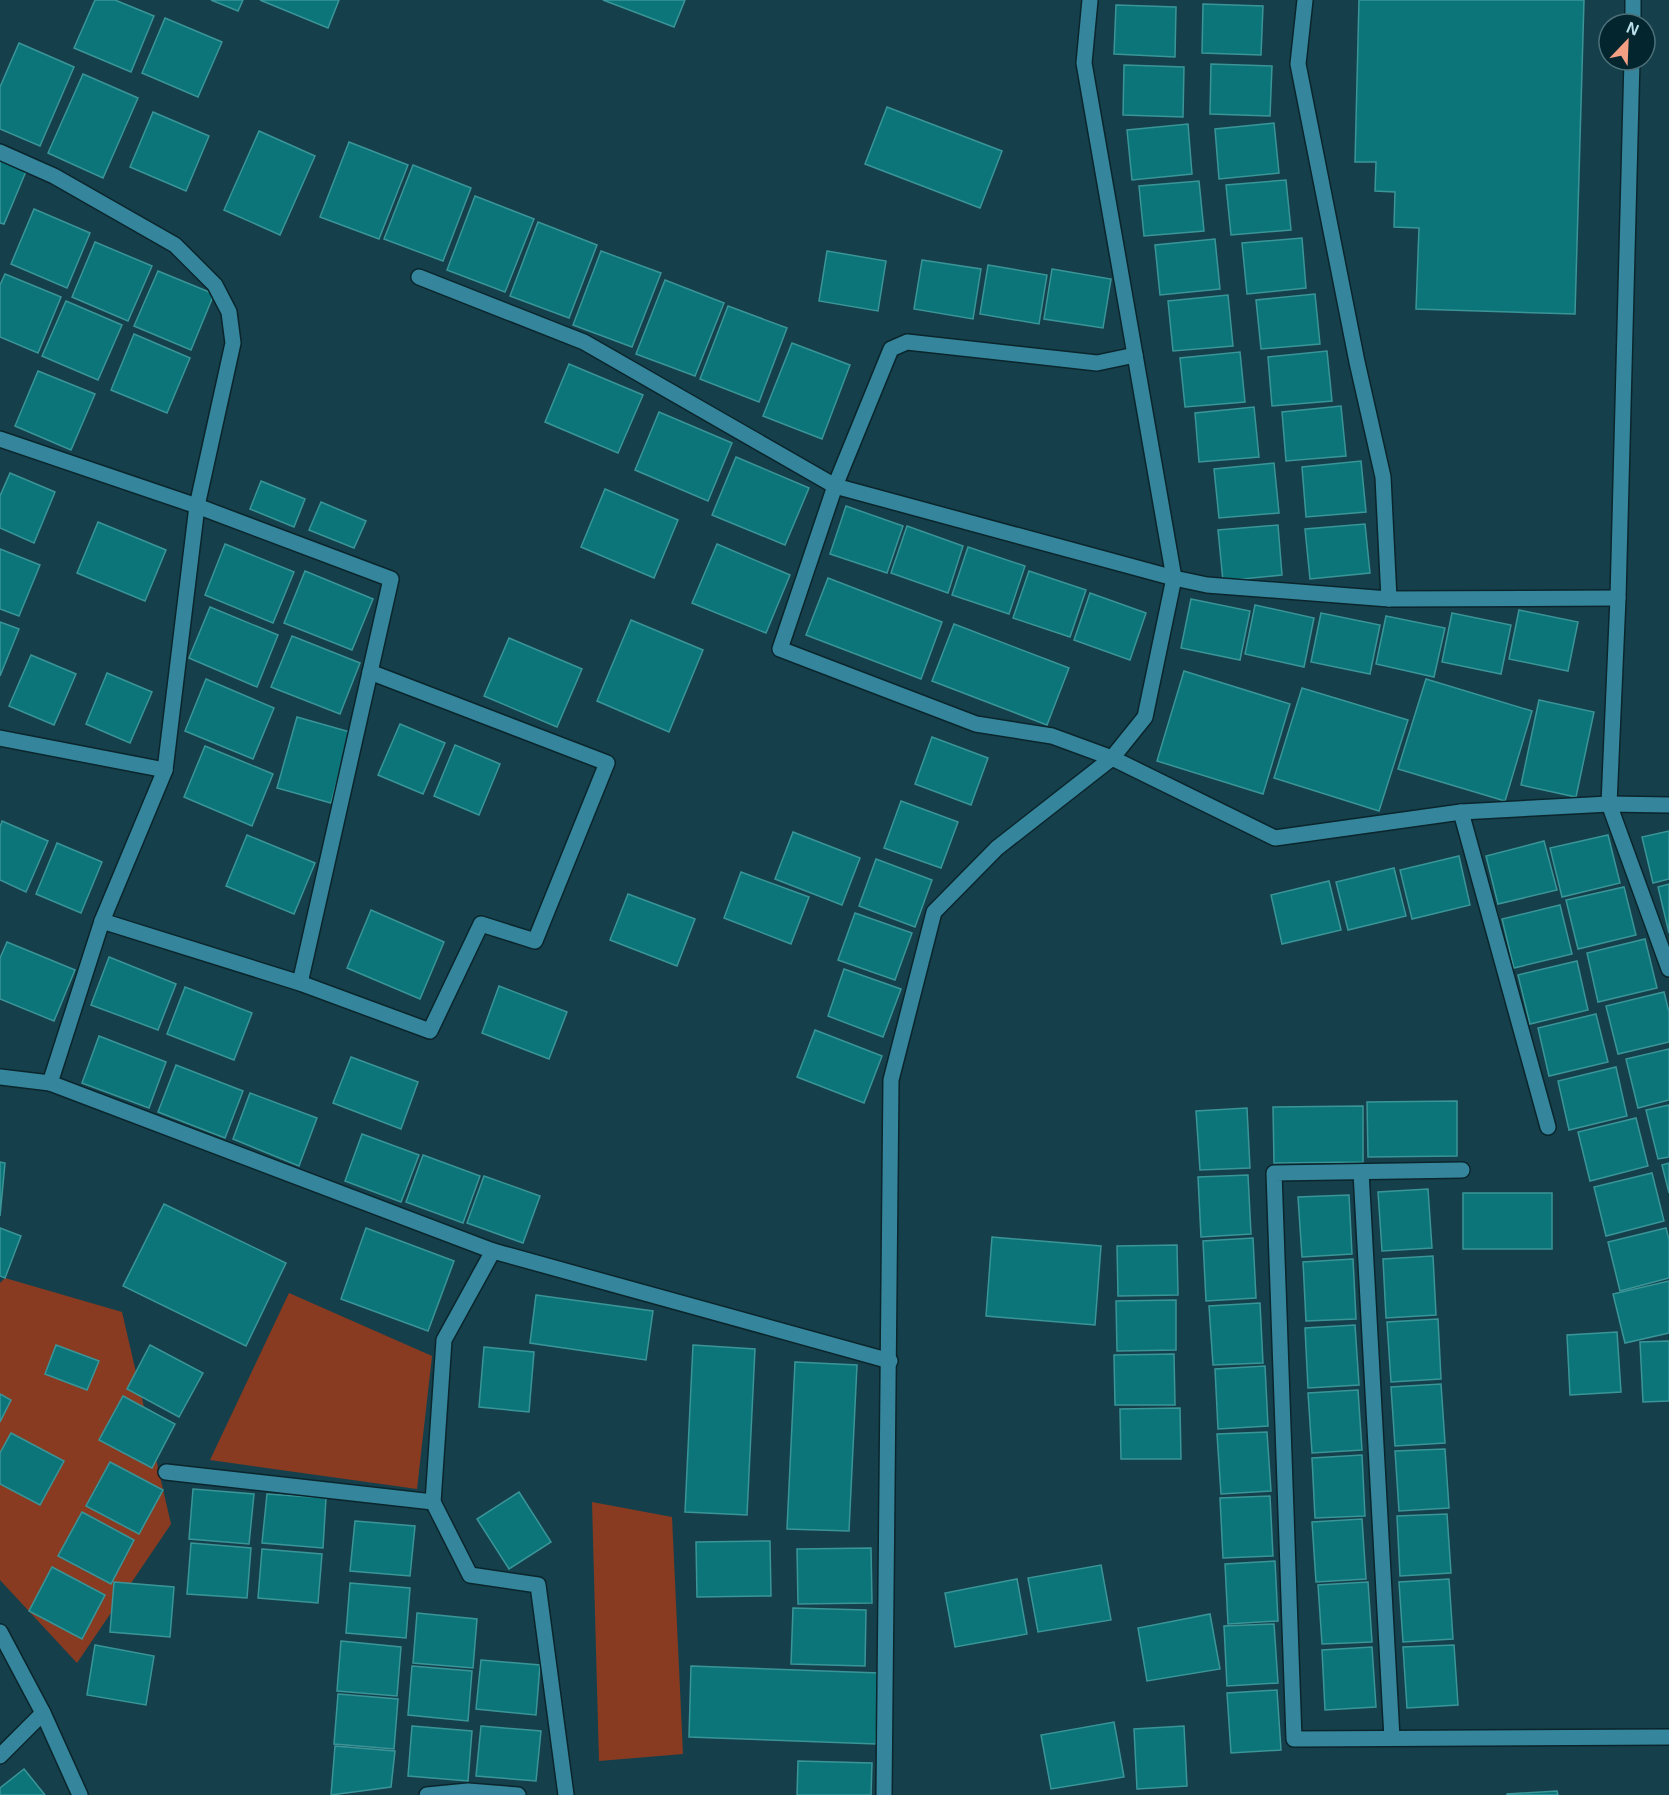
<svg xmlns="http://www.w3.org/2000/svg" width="1669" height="1795" viewBox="0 0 1669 1795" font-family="Arial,sans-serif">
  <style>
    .green { fill: #893b21 }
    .building { fill: #0c7579; stroke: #3a9598; stroke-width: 1.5 }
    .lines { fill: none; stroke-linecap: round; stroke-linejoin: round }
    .minor-casing { stroke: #0b252c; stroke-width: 18 }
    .tertiary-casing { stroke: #0b252c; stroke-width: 18 }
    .minor { stroke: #35869c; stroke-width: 15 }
    .tertiary { stroke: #35869c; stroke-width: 15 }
  </style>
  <rect width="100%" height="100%" fill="#15404b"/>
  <!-- green -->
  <g class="green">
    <path d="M5 1278 122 1312 171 1524 77 1663 0 1580V1283Z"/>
    <path d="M289 1293 432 1356 417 1489 210 1460Z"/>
    <path d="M592 1502 672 1517 683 1754 599 1761Z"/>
  </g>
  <!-- building -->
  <g class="building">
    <path d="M95 0H115L154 16 131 72 74 48Z"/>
    <path d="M211 0H243L238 11Z"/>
    <path d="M260 0H339L328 28Z"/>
    <path d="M603 0H685L674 27Z"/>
    <path d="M1359 0H1584L1575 314 1416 309 1419 228 1394 227 1395 192 1375 191 1376 162H1355Z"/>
    <path d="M1203 4 1263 6 1261 55 1202 53Z"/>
    <path d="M1116 5 1176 7 1175 57 1114 54Z"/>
    <path d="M165 18 222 42 198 97 142 73Z"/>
    <path d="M19 43 74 67 40 146 0 129V87Z"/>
    <path d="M1211 64 1272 66 1270 116 1210 114Z"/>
    <path d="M1124 65 1184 67 1183 117 1123 115Z"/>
    <path d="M83 74 138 98 103 178 48 153Z"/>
    <path d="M887 107 1002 151 980 208 865 164Z"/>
    <path d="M153 112 209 136 186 191 130 167Z"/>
    <path d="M1274 123 1279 173 1219 179 1215 129Z"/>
    <path d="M1188 124 1192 174 1132 180 1127 130Z"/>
    <path d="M259 131 315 156 280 235 224 210Z"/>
    <path d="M349 142 408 165 379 239 320 217Z"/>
    <path d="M0 157 27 169 4 224 0 223Z"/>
    <path d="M413 165 471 188 443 261 384 239Z"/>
    <path d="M1286 180 1291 230 1231 235 1226 185Z"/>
    <path d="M1199 181 1204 231 1144 236 1139 186Z"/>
    <path d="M475 196 534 219 505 292 447 270Z"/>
    <path d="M34 209 90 233 67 288 11 264Z"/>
    <path d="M538 222 597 245 569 318 510 296Z"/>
    <path d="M1302 238 1306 288 1247 294 1242 243Z"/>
    <path d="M1215 239 1220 289 1160 295 1155 245Z"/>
    <path d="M95 242 152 266 128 321 72 297Z"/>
    <path d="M601 251 661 273 632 347 573 325Z"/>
    <path d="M827 251 886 261 878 311 819 301Z"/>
    <path d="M922 260 981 269 973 319 914 309Z"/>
    <path d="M988 265 1047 275 1039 324 980 314Z"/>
    <path d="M1052 269 1111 279 1103 328 1044 319Z"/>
    <path d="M158 271 214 294 191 350 134 326Z"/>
    <path d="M5 274 61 297 38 353 0 337V285Z"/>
    <path d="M665 280 724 303 695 376 636 354Z"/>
    <path d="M1315 294 1320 344 1261 349 1256 300Z"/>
    <path d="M1228 295 1233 346 1173 351 1168 301Z"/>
    <path d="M66 301 122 325 98 380 42 356Z"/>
    <path d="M728 306 787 328 759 402 700 379Z"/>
    <path d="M134 334 190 358 167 413 111 390Z"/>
    <path d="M792 343 850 365 822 439 763 416Z"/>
    <path d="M1327 351 1332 401 1272 406 1268 357Z"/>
    <path d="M1240 352 1245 402 1185 407 1180 358Z"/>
    <path d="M569 364 643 395 618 453 545 422Z"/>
    <path d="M38 371 95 394 71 450 15 426Z"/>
    <path d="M1341 406 1346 456 1286 461 1282 412Z"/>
    <path d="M1254 407 1259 457 1199 462 1195 413Z"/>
    <path d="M659 412 732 443 708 501 635 470Z"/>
    <path d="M736 457 809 488 785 545 712 515Z"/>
    <path d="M1361 461 1366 512 1306 517 1302 467Z"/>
    <path d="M1274 463 1279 513 1219 518 1214 469Z"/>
    <path d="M10 473 55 492 34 543 0 528V496Z"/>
    <path d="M261 481 305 499 294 527 250 509Z"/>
    <path d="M605 489 678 520 654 578 581 547Z"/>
    <path d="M321 502 366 521 354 548 309 530Z"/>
    <path d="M846 506 903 526 887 573 830 554Z"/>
    <path d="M98 522 166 550 145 601 77 573Z"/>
    <path d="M1365 524 1370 573 1310 579 1305 529Z"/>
    <path d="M1278 525 1282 575 1223 581 1218 530Z"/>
    <path d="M907 526 963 546 948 593 891 573Z"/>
    <path d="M225 544 294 572 273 623 205 595Z"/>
    <path d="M717 544 790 575 766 633 692 603Z"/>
    <path d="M968 547 1025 566 1009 614 952 595Z"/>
    <path d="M0 549 40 565 19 616 0 609Z"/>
    <path d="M305 571 373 599 352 650 284 623Z"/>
    <path d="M1029 571 1086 590 1070 637 1013 618Z"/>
    <path d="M828 578 942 622 921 679 806 635Z"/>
    <path d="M1090 593 1146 613 1130 660 1074 640Z"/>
    <path d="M1191 599 1250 611 1240 660 1181 648Z"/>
    <path d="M1255 605 1314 618 1304 667 1245 654Z"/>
    <path d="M210 607 278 635 257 687 189 658Z"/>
    <path d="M1519 610 1578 622 1568 671 1509 659Z"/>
    <path d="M1321 613 1380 625 1370 674 1311 662Z"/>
    <path d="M1452 613 1511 625 1501 674 1442 662Z"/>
    <path d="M1386 616 1445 628 1434 677 1376 664Z"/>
    <path d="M631 620 703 650 669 732 597 701Z"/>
    <path d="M0 622 19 629 0 676Z"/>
    <path d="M954 624 1069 668 1047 725 932 681Z"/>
    <path d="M292 636 360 663 340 714 271 687Z"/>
    <path d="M509 638 582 669 557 727 484 696Z"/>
    <path d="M31 655 76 674 54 725 9 706Z"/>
    <path d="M1184 671 1290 704 1263 794 1157 761Z"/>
    <path d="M107 673 152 692 130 743 86 724Z"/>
    <path d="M206 679 274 708 253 759 185 731Z"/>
    <path d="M1426 679 1532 711 1505 801 1398 769Z"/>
    <path d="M1302 688 1408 720 1379 811 1274 778Z"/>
    <path d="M1539 700 1594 712 1576 797 1521 785Z"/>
    <path d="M297 717 350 732 331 803 277 788Z"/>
    <path d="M400 724 445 743 423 794 378 775Z"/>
    <path d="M932 737 988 758 971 805 915 784Z"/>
    <path d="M455 745 500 764 479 815 434 796Z"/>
    <path d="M205 746 273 774 252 826 184 797Z"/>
    <path d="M901 801 958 822 941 868 884 848Z"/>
    <path d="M2 821 48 841 26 892 0 880V827Z"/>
    <path d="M1669 831V879L1653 883 1642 837Z"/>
    <path d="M793 832 860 858 842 905 775 879Z"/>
    <path d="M247 835 315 863 294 914 226 886Z"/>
    <path d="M1608 835 1620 883 1562 897 1550 848Z"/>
    <path d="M1544 841 1557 890 1498 904 1486 856Z"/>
    <path d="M57 843 102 862 81 913 36 894Z"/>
    <path d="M1459 856 1470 905 1412 919 1400 870Z"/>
    <path d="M876 859 932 880 915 927 859 906Z"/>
    <path d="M1394 868 1406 916 1348 930 1336 882Z"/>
    <path d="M741 872 809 897 791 944 724 918Z"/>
    <path d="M1329 881 1341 930 1282 944 1271 895Z"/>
    <path d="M1669 884V933L1658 887Z"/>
    <path d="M1624 887 1636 935 1578 949 1566 900Z"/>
    <path d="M628 894 695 919 677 966 610 940Z"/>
    <path d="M1560 905 1572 954 1514 968 1502 919Z"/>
    <path d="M371 910 444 942 420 999 347 968Z"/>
    <path d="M855 913 912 933 895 980 838 960Z"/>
    <path d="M1645 939 1657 988 1598 1002 1587 953Z"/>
    <path d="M7 942 75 970 54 1021 0 999V958Z"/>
    <path d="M109 957 176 984 158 1030 91 1005Z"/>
    <path d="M1577 961 1588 1010 1530 1024 1518 975Z"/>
    <path d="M844 969 901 989 883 1037 828 1016Z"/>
    <path d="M499 986 567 1012 549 1059 482 1033Z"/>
    <path d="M185 987 252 1013 234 1060 167 1034Z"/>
    <path d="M1664 992 1669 1012V1042L1618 1054 1606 1006Z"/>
    <path d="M1596 1014 1608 1062 1549 1076 1538 1028Z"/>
    <path d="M815 1030 882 1056 864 1103 797 1077Z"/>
    <path d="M99 1036 166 1062 149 1108 82 1083Z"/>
    <path d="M1669 1049V1100L1638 1108 1626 1059Z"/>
    <path d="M351 1057 418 1082 401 1129 333 1103Z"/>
    <path d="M176 1065 243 1091 225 1138 158 1112Z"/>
    <path d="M1616 1067 1627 1116 1569 1130 1558 1081Z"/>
    <path d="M250 1093 317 1118 299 1166 233 1139Z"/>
    <path d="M1457 1101V1156L1368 1157 1367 1102Z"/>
    <path d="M1669 1105V1157L1658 1159 1646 1110Z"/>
    <path d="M1363 1106V1162L1274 1163 1273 1107Z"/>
    <path d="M1247 1108 1250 1168 1200 1170 1196 1111Z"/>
    <path d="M1636 1118 1648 1166 1590 1181 1578 1132Z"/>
    <path d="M362 1134 419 1155 401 1202 345 1181Z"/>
    <path d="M423 1155 480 1176 463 1223 406 1202Z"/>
    <path d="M0 1162 5 1163 0 1216Z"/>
    <path d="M1669 1163V1193L1662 1165Z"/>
    <path d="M1652 1173 1664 1221 1606 1236 1594 1187Z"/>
    <path d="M1248 1175 1251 1234 1201 1237 1198 1177Z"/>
    <path d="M484 1176 540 1196 523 1243 467 1223Z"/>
    <path d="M1428 1189 1432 1248 1382 1251 1378 1192Z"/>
    <rect x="1463" y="1193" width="89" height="56"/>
    <path d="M1349 1195 1352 1254 1302 1257 1298 1197Z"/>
    <path d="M164 1204 286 1263 246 1346 123 1286Z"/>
    <path d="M0 1228 21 1236 5 1278 0 1276Z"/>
    <path d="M366 1228 454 1261 428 1331 341 1299Z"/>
    <path d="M1666 1228 1669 1239V1278L1620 1291 1608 1242Z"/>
    <path d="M992 1237 1101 1246 1095 1325 986 1316Z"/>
    <path d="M1253 1238 1256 1298 1206 1301 1203 1241Z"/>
    <path d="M1177 1245 1178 1295 1118 1296 1117 1246Z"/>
    <path d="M1433 1256 1436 1315 1386 1318 1383 1259Z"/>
    <path d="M1353 1259 1356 1319 1306 1321 1303 1262Z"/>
    <path d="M1669 1281V1333L1625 1343 1613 1294Z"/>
    <path d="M536 1295 653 1311 646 1360 530 1343Z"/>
    <path d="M1176 1300V1350L1117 1351 1116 1301Z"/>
    <path d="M1260 1303 1263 1363 1213 1365 1209 1306Z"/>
    <path d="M1438 1319 1441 1379 1391 1382 1387 1322Z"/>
    <path d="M1355 1325 1359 1385 1308 1388 1305 1328Z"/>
    <path d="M1617 1332 1621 1392 1570 1395 1567 1335Z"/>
    <path d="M1669 1341V1401L1643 1402 1640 1342Z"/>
    <path d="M56 1345 99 1361 87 1390 45 1374Z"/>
    <path d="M150 1345 203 1373 179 1417 127 1389Z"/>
    <path d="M693 1345 755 1349 747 1515 685 1512Z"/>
    <path d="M484 1347 534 1352 529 1412 479 1407Z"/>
    <path d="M1174 1354 1175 1405H1115L1114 1355Z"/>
    <path d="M795 1362 857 1365 849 1531 787 1529Z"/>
    <path d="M1265 1366 1268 1426 1218 1429 1215 1369Z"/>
    <path d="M1441 1384 1445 1443 1395 1446 1391 1387Z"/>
    <path d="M1358 1390 1362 1450 1312 1453 1308 1393Z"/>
    <path d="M0 1394 11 1400 0 1422Z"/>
    <path d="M123 1396 175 1424 152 1468 99 1440Z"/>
    <path d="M1180 1408 1181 1459H1121L1120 1409Z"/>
    <path d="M1267 1432 1271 1491 1221 1494 1217 1434Z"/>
    <path d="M11 1433 64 1461 40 1505 0 1484V1453Z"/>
    <path d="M1445 1449 1449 1508 1399 1511 1395 1451Z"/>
    <path d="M1362 1455 1365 1516 1315 1518 1312 1458Z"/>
    <path d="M110 1462 163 1490 139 1534 86 1506Z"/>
    <path d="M193 1489 254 1494 249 1544 189 1539Z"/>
    <path d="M519 1492 551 1542 509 1569 477 1519Z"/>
    <path d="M267 1494 326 1498 323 1548 262 1543Z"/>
    <path d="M1270 1496 1273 1556 1223 1558 1220 1498Z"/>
    <path d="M82 1512 134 1540 111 1584 58 1556Z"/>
    <path d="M1447 1514 1451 1573 1400 1576 1397 1516Z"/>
    <path d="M1362 1519 1366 1579 1316 1582 1312 1522Z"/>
    <path d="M355 1521 415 1526 410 1576 350 1571Z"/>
    <path d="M770 1541 771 1596 697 1597 696 1542Z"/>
    <path d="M191 1543 251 1548 247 1598 187 1594Z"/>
    <path d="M871 1548 872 1603 798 1604 797 1549Z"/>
    <path d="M262 1549 322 1554 318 1603 258 1598Z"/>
    <path d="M1275 1561 1278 1621 1228 1624 1225 1564Z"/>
    <path d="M1101 1565 1111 1620 1038 1632 1028 1578Z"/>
    <path d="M52 1567 105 1595 82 1639 29 1611Z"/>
    <path d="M1017 1579 1027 1634 955 1647 945 1593Z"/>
    <path d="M1449 1579 1453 1639 1403 1642 1399 1582Z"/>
    <path d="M114 1582 174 1587 170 1637 110 1632Z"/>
    <path d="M1368 1582 1372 1642 1322 1644 1318 1585Z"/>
    <path d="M350 1583 410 1588 406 1638 346 1633Z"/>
    <path d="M793 1608 866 1610 865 1666 791 1664Z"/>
    <path d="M417 1613 477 1619 473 1668 413 1663Z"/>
    <path d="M1210 1614 1220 1669 1147 1681 1138 1628Z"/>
    <path d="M1274 1624 1278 1683 1227 1686 1224 1626Z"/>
    <path d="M341 1641 401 1647 397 1696 337 1691Z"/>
    <path d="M95 1645 154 1656 146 1705 87 1695Z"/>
    <path d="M1454 1645 1458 1705 1407 1708 1403 1647Z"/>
    <path d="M1372 1647 1376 1707 1325 1710 1322 1650Z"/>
    <path d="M481 1660 540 1665 536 1715 476 1709Z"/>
    <path d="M412 1666 472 1671 468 1721 408 1715Z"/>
    <path d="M691 1666 879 1673 876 1744 689 1737Z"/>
    <path d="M1277 1690 1281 1750 1231 1753 1227 1693Z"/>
    <path d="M338 1694 398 1699 394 1749 334 1744Z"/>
    <path d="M1114 1722 1124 1777 1051 1789 1041 1735Z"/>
    <path d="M412 1726 472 1731 468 1781 408 1776Z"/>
    <path d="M481 1726 541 1731 536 1781 476 1776Z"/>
    <path d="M1184 1726 1187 1786 1137 1789 1134 1729Z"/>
    <path d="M335 1746 395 1751 391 1787 331 1795Z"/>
    <path d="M798 1761 872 1763 871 1795H797Z"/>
    <path d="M24 1769 45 1795H0V1788Z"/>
    <path d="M1557 1791 1558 1795H1507V1794Z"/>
  </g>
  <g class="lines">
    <defs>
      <g id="minor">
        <path d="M1305 0 1298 64 1357 362 1383 477 1389 599"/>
        <path d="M1633 24V0"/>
        <path d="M1632 60 1618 598 1609 804 1669 969"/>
        <path d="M0 152 54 176 175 245 215 285 229 312 233 343 197 506 165 770 102 921 50 1083"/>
        <path d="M419 277 584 342 835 486 1174 578 1207 585 1389 599 1618 598"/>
        <path d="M1135 355 1097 363 907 342 891 349 835 486 780 649 976 724 1052 736 1112 758 1275 838 1461 812 1609 804 1669 805"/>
        <path d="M0 439 197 506 391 579 300 983"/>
        <path d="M0 738 165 770"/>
        <path d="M1461 812 1548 1127"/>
        <path d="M102 921 300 983 430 1031 481 924 535 941 607 763 370 672"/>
        <path d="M0 1077 50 1083 493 1251 890 1361"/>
        <path d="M1462 1170 1274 1173 1294 1739 1669 1737"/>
        <path d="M1361 1172 1392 1738"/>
        <path d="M166 1472 433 1502 470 1575 538 1585 566 1795"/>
        <path d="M433 1502 444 1340 493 1251"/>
        <path d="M0 1632 43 1713 80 1795"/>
        <path d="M427 1795 468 1791 518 1795"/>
        <path d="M884 1795 891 1080 934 912 997 848 1112 758 1145 717 1174 578 1084 63 1090 0"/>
      </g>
      <path id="tertiary" d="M0 1756 43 1713"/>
    </defs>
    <!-- minor casing -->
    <use href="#minor" class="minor-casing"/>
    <!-- tertiary casing -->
    <use href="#tertiary" class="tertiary-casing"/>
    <!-- minor -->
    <use href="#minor" class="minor"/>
    <!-- tertiary -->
    <use href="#tertiary" class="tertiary"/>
  </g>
  <!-- north arrow -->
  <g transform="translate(1627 42) rotate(23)"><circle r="28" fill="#02252e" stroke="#4c707a" stroke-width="1.5"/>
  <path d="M0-4.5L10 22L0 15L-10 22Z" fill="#f39f84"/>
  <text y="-9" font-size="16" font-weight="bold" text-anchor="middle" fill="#bce1ed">N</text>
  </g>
</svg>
